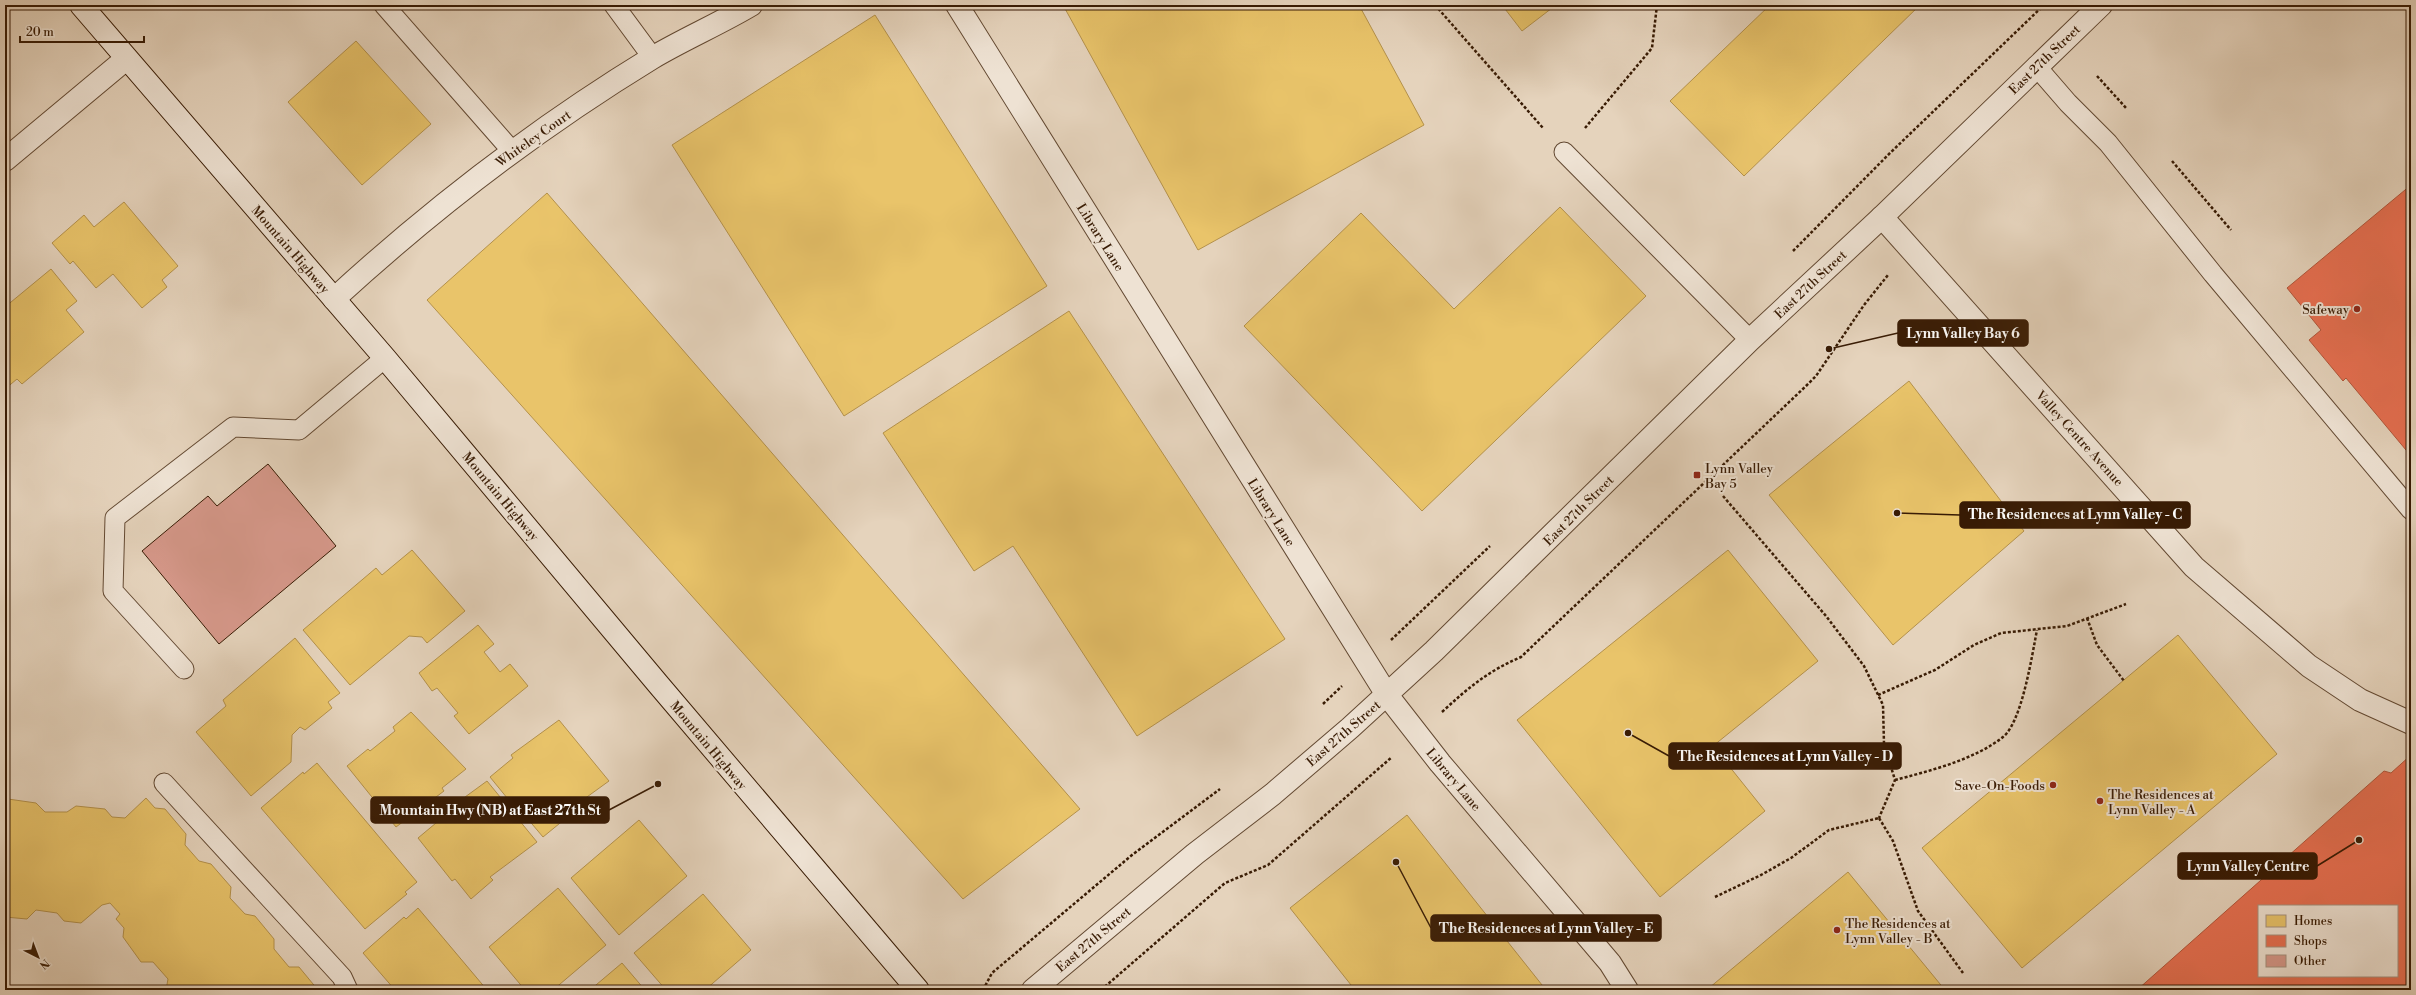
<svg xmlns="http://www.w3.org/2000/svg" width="2416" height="995" viewBox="0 0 2416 995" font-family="'Libre Bodoni',serif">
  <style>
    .homes { fill: #e9c46a; stroke: #b4914b }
    .shops { fill: #e76f51; stroke: #b2563a; fill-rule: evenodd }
    .building { fill: #d6988a; stroke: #381b04 }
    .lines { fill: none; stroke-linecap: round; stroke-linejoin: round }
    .service-casing { stroke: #634932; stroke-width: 21 }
    .minor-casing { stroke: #634932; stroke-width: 24 }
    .tertiary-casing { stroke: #634932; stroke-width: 24 }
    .secondary-casing { stroke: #381b04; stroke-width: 24 }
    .path { stroke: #381b04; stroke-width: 2.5; stroke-dasharray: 3 2; stroke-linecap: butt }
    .service { stroke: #eee2d3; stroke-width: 19 }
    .minor { stroke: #eee2d3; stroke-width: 22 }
    .tertiary { stroke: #eee2d3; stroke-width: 22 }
    .secondary { stroke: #eee2d3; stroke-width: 22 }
    .poi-dot { fill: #8f2418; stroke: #eee2d3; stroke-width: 1.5 }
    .labels { text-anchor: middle; stroke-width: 4; stroke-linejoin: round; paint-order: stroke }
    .street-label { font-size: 13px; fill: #381b04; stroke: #eee2d3 }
    .poi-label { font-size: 13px; fill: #381b04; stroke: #eee2d3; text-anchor: start }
    .leader { fill: none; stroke: #381b04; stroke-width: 1.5 }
    .callout-dot { fill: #381b04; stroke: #eee2d3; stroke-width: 1.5 }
    .callout { fill: #381b04; stroke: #381b04; stroke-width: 1.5 }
    .callout-label { font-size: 14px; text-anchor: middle; font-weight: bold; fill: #fff }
  </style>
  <rect width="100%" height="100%" fill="#e5d3bc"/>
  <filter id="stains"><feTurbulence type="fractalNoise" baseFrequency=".005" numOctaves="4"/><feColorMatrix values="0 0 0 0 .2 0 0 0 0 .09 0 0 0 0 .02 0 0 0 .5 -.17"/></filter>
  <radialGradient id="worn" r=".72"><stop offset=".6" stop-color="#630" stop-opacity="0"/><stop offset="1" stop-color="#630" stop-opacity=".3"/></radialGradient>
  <!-- homes -->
  <g class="homes">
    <path d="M1063 5H1359L1424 125 1198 250Z"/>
    <path d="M1502 5H1556L1522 31Z"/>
    <path d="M1770 5H1920L1744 176 1670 101Z"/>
    <path d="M875 15 1047 286 844 416 672 145Z"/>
    <path d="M356 41 431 124 362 185 288 102Z"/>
    <path d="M547 193 1080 809 963 899 427 300Z"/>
    <path d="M124 202 178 266 162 280 167 287 142 308 113 274 96 288 73 261 70 264 52 243 84 215 94 227Z"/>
    <path d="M1560 207 1646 296 1422 511 1244 326 1361 213 1454 309Z"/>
    <path d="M51 269 77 301 66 310 84 332 22 384 17 379 5 389V307Z"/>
    <path d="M1069 311 1285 639 1137 736 1013 546 974 571 883 433Z"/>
    <path d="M1909 381 2024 531 1893 645 1769 495Z"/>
    <path d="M412 550 465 611 427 643 422 637 409 636 350 685 303 630 376 568 382 575Z"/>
    <path d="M1728 550 1818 661 1713 746 1765 811 1660 897 1517 720Z"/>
    <path d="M478 625 494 644 484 652 500 672 510 664 528 686 469 734 454 716 458 713 437 688 432 691 419 673Z"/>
    <path d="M2178 635 2277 754 2022 968 1922 848Z"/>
    <path d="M295 638 340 693 328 702 332 708 305 730 300 727 292 735 291 762 251 796 196 732 226 706 223 700Z"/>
    <path d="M411 712 466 769 442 788 444 791 396 827 347 766 368 749 370 751 395 731 393 727Z"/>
    <path d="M559 720 609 781 562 815 565 819 543 837 527 818 525 820 490 777 513 758 511 755Z"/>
    <path d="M317 763 417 882 405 892 407 894 365 929 261 808 303 772 304 774Z"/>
    <path d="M487 781 537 842 490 877 493 880 471 899 455 879 452 881 418 838 442 818 439 816Z"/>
    <path d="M146 798 155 808 165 809 186 834 185 845 199 861 211 864 231 887 230 898 245 914 255 916 274 939V949L289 967H299L318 990H166L168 979 153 962H141L123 937 124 928 116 919 120 914 110 903 102 905 81 923 64 921 57 913 36 910 27 919 5 917V802L8 799 36 803 45 812H67L76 806 105 809 112 817 125 818Z"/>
    <path d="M1407 815 1546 990H1355L1290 908Z"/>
    <path d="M639 820 687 876 619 935 571 878Z"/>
    <path d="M1848 872 1945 990H1711L1709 988Z"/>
    <path d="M558 888 606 945 553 990H525L489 947Z"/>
    <path d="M703 894 751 950 705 990H666L634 953Z"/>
    <path d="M418 908 487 990H395L363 953 404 917 406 919Z"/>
    <path d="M622 963 645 990H590Z"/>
  </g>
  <!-- shops -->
  <g class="shops">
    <path d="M2411 185V456L2346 378 2343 381 2309 340 2321 330 2287 288Z"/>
    <path d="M2411 755V990H2137L2384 771 2391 773ZM2259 906H2397V976H2259Z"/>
  </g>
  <!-- building -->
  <path class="building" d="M268 464 336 546 219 644 142 551 208 496 217 506Z"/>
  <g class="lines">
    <defs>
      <g id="service">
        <path d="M384 5 512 151"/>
        <path d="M614 5 653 58"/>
        <path d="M2036 66 2068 103 2108 143 2213 274 2411 510"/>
        <path d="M1564 152 1750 340"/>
        <path d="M184 669 113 591 115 518 233 427 299 430 385 358"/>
        <path d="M164 783 342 977 348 990"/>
      </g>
      <g id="minor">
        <path d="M957 5 1387 695 1440 763 1610 963 1627 990"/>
        <path d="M5 160 126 59"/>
        <path d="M1882 217 2194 567 2309 666 2360 700 2411 723"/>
        <path d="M334 299C432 209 539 127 652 58 684 39 719 24 751 5"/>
      </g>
      <path id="tertiary" d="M1033 990 1195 854 1273 794 1350 728 1434 651 1750 340 1882 217 2101 5"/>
      <path id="secondary" d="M81 5 385 358 658 684 918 990"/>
    </defs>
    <!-- service casing -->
    <use href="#service" class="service-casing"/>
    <!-- minor casing -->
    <use href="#minor" class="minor-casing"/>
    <!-- tertiary casing -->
    <use href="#tertiary" class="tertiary-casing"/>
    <!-- secondary casing -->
    <use href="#secondary" class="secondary-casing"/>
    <!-- path -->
    <g class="path">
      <path d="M1435 5 1543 128"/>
      <path d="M2097 76 2127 109"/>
      <path d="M1585 128 1652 48 1657 5"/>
      <path d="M2172 161 2231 230"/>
      <path d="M1793 251 1889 154 2044 5"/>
      <path d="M1723 496 1826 616 1864 666 1883 705 1884 744 1895 780 1879 818"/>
      <path d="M2087 618 2097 645 2124 681"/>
      <path d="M1391 640 1490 546"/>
      <path d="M1878 695 1935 670 1974 645 2001 633 2067 626 2126 604"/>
      <path d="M1323 704 1342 686"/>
      <path d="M1442 712C1468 688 1488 671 1521 657L1806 386 1816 376 1864 305 1888 275"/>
      <path d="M1895 780C1929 771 1974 760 2003 737 2022 722 2032 655 2037 630"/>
      <path d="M1879 818 1893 841 1918 911 1963 973"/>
      <path d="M1715 897 1761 875 1791 858 1829 830 1879 818"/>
      <path d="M983 990 992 973 1132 855 1220 789"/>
      <path d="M1101 990 1225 883 1268 865 1392 757"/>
    </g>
    <!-- service -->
    <use href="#service" class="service"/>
    <!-- minor -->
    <use href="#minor" class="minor"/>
    <!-- tertiary -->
    <use href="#tertiary" class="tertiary"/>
    <!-- secondary -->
    <use href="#secondary" class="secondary"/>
  </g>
  <!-- markers -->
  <g class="poi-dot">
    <circle cx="2357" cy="309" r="4"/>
    <rect x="1693" y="471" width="8" height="8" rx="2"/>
    <circle cx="2053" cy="785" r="4"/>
    <circle cx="2100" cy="801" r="4"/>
    <circle cx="1837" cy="930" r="4"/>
  </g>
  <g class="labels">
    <!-- street labels -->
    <g class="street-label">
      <text transform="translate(2044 59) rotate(-44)" y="5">East 27th Street</text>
      <text transform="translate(533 138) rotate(-35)" y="5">Whiteley Court</text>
      <text transform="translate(1101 237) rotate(58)" y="5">Library Lane</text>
      <text transform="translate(291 249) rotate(49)" y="5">Mountain Highway</text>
      <text transform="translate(1810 284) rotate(-43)" y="5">East 27th Street</text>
      <text transform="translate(2080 438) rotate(48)" y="5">Valley Centre Avenue</text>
      <text transform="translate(501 496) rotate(50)" y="5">Mountain Highway</text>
      <text transform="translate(1578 510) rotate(-45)" y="5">East 27th Street</text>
      <text transform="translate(1272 512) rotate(58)" y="5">Library Lane</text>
      <text transform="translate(1343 733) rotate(-41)" y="5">East 27th Street</text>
      <text transform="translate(709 745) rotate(50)" y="5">Mountain Highway</text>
      <text transform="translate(1454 779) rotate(50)" y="5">Library Lane</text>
      <text transform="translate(1093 939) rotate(-40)" y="5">East 27th Street</text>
    </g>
    <!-- poi labels -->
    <g class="poi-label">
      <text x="2349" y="314" text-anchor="end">Safeway</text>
      <text x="1705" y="473">Lynn Valley<tspan x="1705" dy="15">Bay 5</tspan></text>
      <text x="2045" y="790" text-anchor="end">Save-On-Foods</text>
      <text x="2108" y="799">The Residences at<tspan x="2108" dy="15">Lynn Valley - A</tspan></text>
      <text x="1845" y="928">The Residences at<tspan x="1845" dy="15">Lynn Valley - B</tspan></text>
    </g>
  </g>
  <!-- callouts -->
  <path class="leader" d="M1829 349L1898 333M1897 513L1960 515M1628 733L1669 756M658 784L609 810M2359 840L2317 866M1396 862L1431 928"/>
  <g class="callout-dot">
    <circle cx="1829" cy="349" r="4"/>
    <circle cx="1897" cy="513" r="4"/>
    <circle cx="1628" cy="733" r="4"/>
    <circle cx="658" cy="784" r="4"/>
    <circle cx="2359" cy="840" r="4"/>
    <circle cx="1396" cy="862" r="4"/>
  </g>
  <g class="callout">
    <rect x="1898" y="320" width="130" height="26" rx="4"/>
    <rect x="1960" y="502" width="230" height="26" rx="4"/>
    <rect x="1669" y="743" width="232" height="26" rx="4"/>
    <rect x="371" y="797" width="238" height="26" rx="4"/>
    <rect x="2178" y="853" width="139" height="26" rx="4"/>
    <rect x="1431" y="915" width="230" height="26" rx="4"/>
  </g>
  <g class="callout-label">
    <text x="1963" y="338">Lynn Valley Bay 6</text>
    <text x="2075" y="519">The Residences at Lynn Valley - C</text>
    <text x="1785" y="761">The Residences at Lynn Valley - D</text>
    <text x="490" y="815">Mountain Hwy (NB) at East 27th St</text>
    <text x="2248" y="871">Lynn Valley Centre</text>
    <text x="1546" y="933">The Residences at Lynn Valley - E</text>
  </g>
  <!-- margin -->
  <rect width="2416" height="995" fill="none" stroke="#e5d3bc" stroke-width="20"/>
  <rect x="6" y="6" width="2404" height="983" fill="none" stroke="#381b04" stroke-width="2"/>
  <rect x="10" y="10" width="2396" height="975" fill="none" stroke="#381b04"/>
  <!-- legend -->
  <rect x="2258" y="905" width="140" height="72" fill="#eee2d3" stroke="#a59280"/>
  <rect x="2266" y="915" width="20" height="12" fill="#e9c46a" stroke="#a59280"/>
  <text x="2294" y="925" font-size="12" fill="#381b04">Homes</text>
  <rect x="2266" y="935" width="20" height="12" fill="#e76f51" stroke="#a59280"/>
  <text x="2294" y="945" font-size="12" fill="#381b04">Shops</text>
  <rect x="2266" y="955" width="20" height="12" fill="#d6988a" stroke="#a59280"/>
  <text x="2294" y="965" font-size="12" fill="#381b04">Other</text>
  <!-- north arrow -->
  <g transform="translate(38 957) rotate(138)" stroke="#eee2d3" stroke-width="3" paint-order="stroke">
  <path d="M0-3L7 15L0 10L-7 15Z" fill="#381b04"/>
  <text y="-6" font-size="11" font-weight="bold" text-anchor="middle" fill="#381b04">N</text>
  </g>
  <!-- scale -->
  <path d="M20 36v6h124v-6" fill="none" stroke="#381b04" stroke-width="2"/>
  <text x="26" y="36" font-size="12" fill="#381b04" stroke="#eee2d3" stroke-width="3" paint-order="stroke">20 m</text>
  <rect width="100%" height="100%" filter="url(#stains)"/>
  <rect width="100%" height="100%" fill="url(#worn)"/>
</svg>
